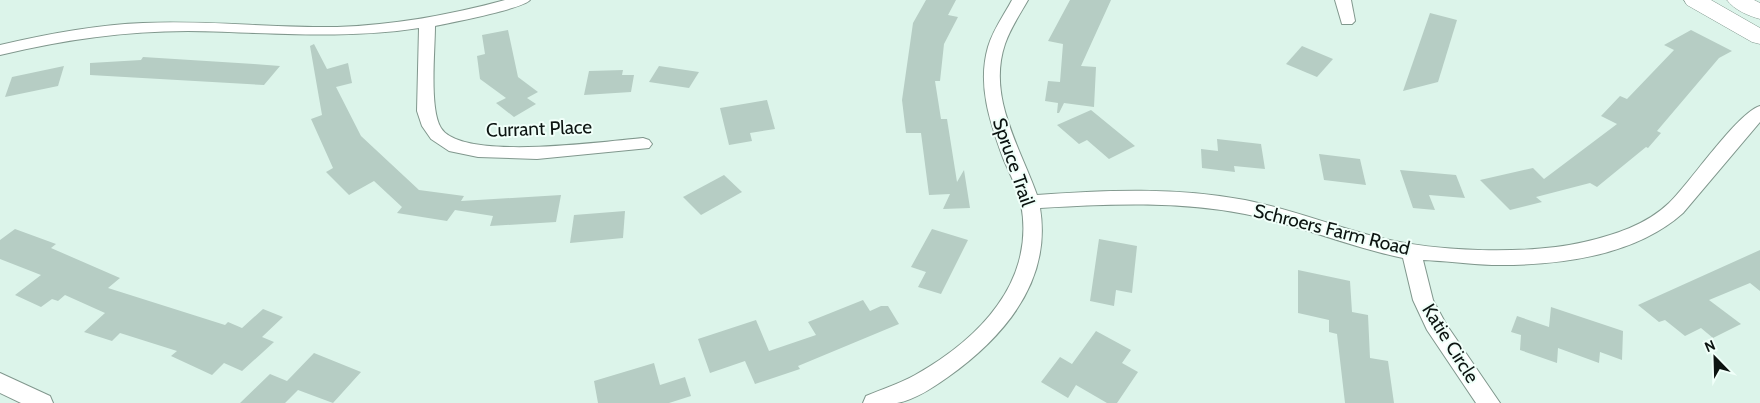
<svg xmlns="http://www.w3.org/2000/svg" width="1760" height="403" viewBox="0 0 1760 403" font-family="Cabin,sans-serif">
  <style>
    .building { fill: #b6cdc4 }
    .lines { fill: none; stroke-linecap: round; stroke-linejoin: round }
    .street-casing { stroke: #80978d; stroke-width: 2 }
    .secondary-casing { stroke: #80978d; stroke-width: 1 }
    .street { fill: #fff; fill-rule: evenodd }
    .secondary { fill: #fff; fill-rule: evenodd }
    .labels { text-anchor: middle; stroke-width: 4; stroke-linejoin: round; paint-order: stroke }
    .street-label { font-size: 19px; fill: #0c1411; stroke: #f0fff9 }
  </style>
  <rect width="100%" height="100%" fill="#dcf4ea"/>
  <!-- building -->
  <g class="building">
    <path d="M926 0H956L948 15 958 17 944 44 940 81H935L941 119H947L957 182 964 170 970 208 943 209 950 194 929 195 921 133H906L902 100 913 23Z"/>
    <path d="M1070 0H1111L1081 66 1096 67 1094 107 1064 103 1059 113H1057L1058 103 1045 101 1048 81 1060 82 1063 44 1048 41Z"/>
    <path d="M1430 13 1457 20 1438 82 1403 91Z"/>
    <path d="M508 30 518 77 538 92 527 98 536 104 514 117 496 103 506 98 480 79 477 56 485 54 482 35Z"/>
    <path d="M1691 30 1732 51 1719 58 1657 131 1661 133 1648 148 1646 147 1597 187 1590 183 1536 197 1542 202 1510 210 1480 180 1533 168 1544 179 1617 124 1601 116 1620 96 1627 99 1674 50 1664 45Z"/>
    <path d="M314 44 327 69 348 63 352 83 336 87 361 136 419 190 464 196 461 201 561 195 556 222 490 226 493 216 455 210 447 221 397 213 402 207 374 181 349 195 326 172 333 168 311 119 322 115 310 46Z"/>
    <path d="M1302 46 1333 59 1317 77 1286 64Z"/>
    <path d="M143 57 254 64 280 66 264 85 90 75V63L141 60Z"/>
    <path d="M64 66 58 86 5 97 12 77Z"/>
    <path d="M659 66 699 72 689 88 649 82Z"/>
    <path d="M623 70 622 75H634L631 92 584 95 589 71Z"/>
    <path d="M767 100 775 129 750 133 752 141 729 145 720 108Z"/>
    <path d="M1091 110 1135 146 1109 159 1087 140 1079 144 1057 125Z"/>
    <path d="M1217 139 1261 144 1265 169 1234 166 1235 172 1202 168 1201 149 1218 151Z"/>
    <path d="M1319 154 1360 159 1366 185 1324 180Z"/>
    <path d="M1400 170 1456 175 1465 198 1429 195 1435 210 1413 208Z"/>
    <path d="M724 175 742 192 701 215 683 197Z"/>
    <path d="M625 211 623 238 570 243 574 215Z"/>
    <path d="M15 229 56 244 51 248 120 278 108 288 225 325 228 322 242 328 263 309 283 317 262 337 274 342 242 371 224 363 212 375 171 356 177 351 120 333 112 341 84 332 105 313 65 295 58 301 52 299 41 307 15 295 41 275 0 259V240Z"/>
    <path d="M932 229 968 240 941 294 918 287 926 272 911 267Z"/>
    <path d="M1099 239 1137 246 1132 293 1116 290 1114 306 1090 301Z"/>
    <path d="M1760 250V291L1750 283 1709 300 1741 324 1713 338 1701 328 1685 336 1665 320 1659 322 1638 305Z"/>
    <path d="M1298 270 1350 281 1352 312 1368 315 1370 358 1388 361 1394 403H1345L1337 334 1329 332V320L1298 313Z"/>
    <path d="M863 300 870 311 881 306H888L899 324 798 366 800 369 755 384 745 361 710 373 698 339 756 320 769 351 816 335 808 322Z"/>
    <path d="M1551 307 1623 331 1622 360 1600 352 1599 363 1558 348 1557 363 1520 350 1521 335 1511 332 1517 316 1549 327Z"/>
    <path d="M1096 331 1131 350 1122 363 1138 372 1117 403H1107L1076 385 1068 398 1041 382 1060 357 1072 364Z"/>
    <path d="M314 353 361 372 333 403 298 390 285 403H240L270 374 287 381Z"/>
    <path d="M654 363 660 385 685 377 691 396 669 403H598L594 381Z"/>
  </g>
  <g class="lines">
    <defs>
      <g id="street">
        <path d="M505 0H530C523 9 449 23 435 26 435 50 429 109 441 128 462 162 606 141 643 138L649 140 652 144 649 148 537 159 478 157 449 151 431 139 422 126 417 111 419 28C342 40 266 32 188 31 124 31 62 40 0 55V45C47 34 94 25 143 23 207 20 272 28 337 27 394 25 450 15 505 0Z"/>
        <path d="M1012 0H1028C1020 14 1010 29 1005 44 987 97 1020 147 1037 195 1106 190 1176 187 1245 200 1291 209 1335 227 1381 238 1437 252 1528 255 1584 242 1614 235 1646 225 1669 203 1690 183 1737 113 1760 106V122L1683 213C1634 257 1555 266 1492 265 1469 264 1446 261 1423 260L1433 300 1446 324 1500 403H1476L1427 330 1413 300 1403 258C1349 247 1299 225 1245 214 1178 201 1109 204 1040 208 1052 281 1004 337 948 377 934 387 915 400 897 403 886 403 874 403 863 403L866 396C882 389 899 384 915 375 978 340 1036 282 1021 204 1018 188 1009 173 1003 158 990 122 977 85 988 47 993 30 1004 15 1012 0Z"/>
        <path d="M1335 0H1351L1355 21 1352 24H1342Z"/>
        <path d="M0 373 50 396 53 403H21L0 393Z"/>
      </g>
      <g id="secondary">
        <path d="M1684 0H1711L1760 28V44L1752 42 1687 5Z"/>
        <path d="M1727 0H1754L1760 3V19C1749 16 1734 10 1727 0Z"/>
      </g>
    </defs>
    <!-- street casing -->
    <use href="#street" class="street-casing"/>
    <!-- secondary casing -->
    <use href="#secondary" class="secondary-casing"/>
    <!-- street -->
    <use href="#street" class="street"/>
    <!-- secondary -->
    <use href="#secondary" class="secondary"/>
  </g>
  <g class="labels">
    <!-- street labels -->
    <g class="street-label">
      <text transform="translate(539 128) rotate(-2)" y="7">Currant Place</text>
      <text transform="translate(1014 162) rotate(71)" y="7">Spruce Trail</text>
      <text transform="translate(1332 229) rotate(14)" y="7">Schroers Farm Road</text>
      <text transform="translate(1451 343) rotate(58)" y="7">Katie Circle</text>
    </g>
  </g>
  <!-- north arrow -->
  <g transform="translate(1715 358) rotate(337)" stroke="#f0fff9" stroke-width="4" paint-order="stroke">
  <path d="M0-4L9 19L0 12L-9 19Z" fill="#0c1411"/>
  <text y="-8" font-size="14" font-weight="bold" text-anchor="middle" fill="#0c1411">N</text>
  </g>
</svg>
